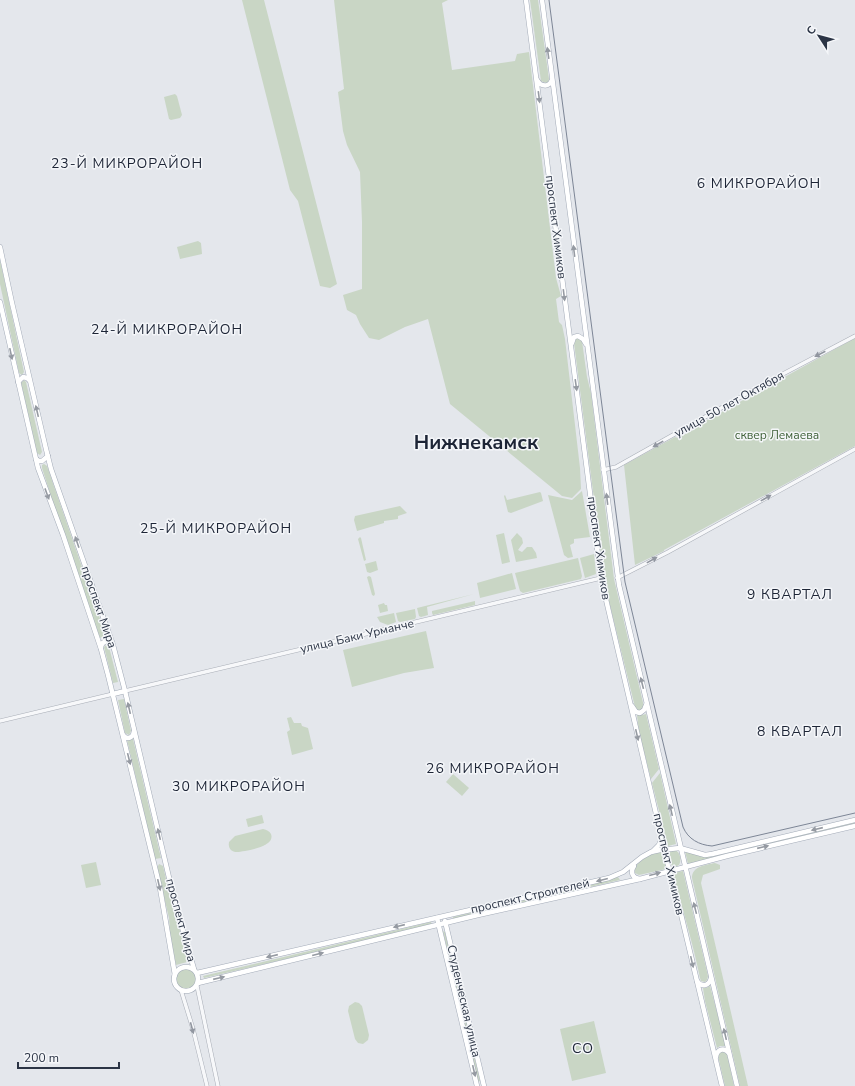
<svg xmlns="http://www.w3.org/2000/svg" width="855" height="1086" viewBox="0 0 855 1086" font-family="'Nunito Sans',sans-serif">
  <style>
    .green { fill: #c9d6c5 }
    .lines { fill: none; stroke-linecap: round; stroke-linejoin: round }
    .minor-casing { stroke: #a9aeb7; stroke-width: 4.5 }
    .major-casing { stroke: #a3abb8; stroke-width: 5.5 }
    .minor { stroke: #f7f8fa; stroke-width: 3.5 }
    .major { stroke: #fff; stroke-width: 4.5 }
    .tram { stroke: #7d8696; stroke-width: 1 }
    .oneway { fill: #959aa2 }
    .oneway2 { fill: #9196a0 }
    .labels { text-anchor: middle; stroke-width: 3; stroke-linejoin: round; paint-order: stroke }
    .street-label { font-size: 12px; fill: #2b3445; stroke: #f4f6f9 }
    .park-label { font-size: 12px; fill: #3f6138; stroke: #f4f6f9 }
    .quarter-label { font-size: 14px; letter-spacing: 1px; fill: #1d2536; stroke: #f4f6f9 }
    .town-label { font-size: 20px; font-weight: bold; fill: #1d2536; stroke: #f4f6f9 }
  </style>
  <rect width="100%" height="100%" fill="#e4e7ec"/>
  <!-- green -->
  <g class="green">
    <path d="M242 0H264L337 284 330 288 320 286 298 201 290 190Z"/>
    <path d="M334 0H448L442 3 452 70 515 61 517 54 529 52 556 278 561 296 556 299 559 322 562 325 565 339 580 468 581 489 572 498 562 496 450 404 428 319 405 327 379 340 369 338 360 324 356 315 347 310 343 295 362 289V222L360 172 347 145 343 131 338 92 344 89Z"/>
    <path d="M530 0H538L549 79 548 82 546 83 541 81Z"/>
    <path d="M175 94 177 96 182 115 180 118 171 120 169 119 164 97Z"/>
    <path d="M198 241 201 243 202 254 180 259 177 247Z"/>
    <path d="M0 260 24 372 22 375 19 373 0 284Z"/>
    <path d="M579 338 582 341 587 377 591 393 614 579 644 707 641 711H638L635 707 605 585 574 343 575 339Z"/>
    <path d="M855 338V446L664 550V551L635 565 624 465 675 437 678 438 695 429 698 425Z"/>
    <path d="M24 380 26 382 42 452 40 455 37 453 21 383Z"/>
    <path d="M44 464 47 466 106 636 100 638 79 583 42 468V465Z"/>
    <path d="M582 491 590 537 574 539V543L570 545 573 557 568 558 564 555 548 495 572 500Z"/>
    <path d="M540 492 541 493 543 501 511 513 508 512 504 496 505 495 507 500Z"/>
    <path d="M400 506 407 513 398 516V519L384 521V523L357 531 354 520 355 516Z"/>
    <path d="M504 533 510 562 502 564 496 535Z"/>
    <path d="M517 533 522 538 523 543 518 550 522 552 527 547H532L536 553 537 558 516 562 511 540Z"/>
    <path d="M360 537 361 538 366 560 364 561 358 539Z"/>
    <path d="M594 554 596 574 585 578 580 558Z"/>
    <path d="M578 558 582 576 581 579 523 593 520 591 515 573Z"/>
    <path d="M376 561 378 570 370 573 367 572 365 564Z"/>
    <path d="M512 573 516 589 480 598 477 583Z"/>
    <path d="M369 576 371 577 375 594 374 596 372 595 367 577Z"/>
    <path d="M474 594 427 607 428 615 421 617 419 616 417 608Z"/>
    <path d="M475 601V605L433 615 432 613V611Z"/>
    <path d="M384 603 385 605H387L388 611 380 613 378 605Z"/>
    <path d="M415 609 416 617 415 619 400 622 398 621 396 613Z"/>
    <path d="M394 613 396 622 388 625 380 622 377 617Z"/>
    <path d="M426 631 434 668 404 673 352 687 343 650Z"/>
    <path d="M106 645 109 647 118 682 113 683 104 647Z"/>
    <path d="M124 699 131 731 129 735 125 733 118 700Z"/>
    <path d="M646 714 659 769 651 779 639 732 637 715H642Z"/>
    <path d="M291 717 294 723H301L302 726 308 728 313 749 292 755 287 732 290 730 287 718Z"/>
    <path d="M133 739 161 858 155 859 127 740Z"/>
    <path d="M660 773 676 844 668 846 652 783Z"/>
    <path d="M453 774 469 788 462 796 446 782Z"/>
    <path d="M262 815 264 823 248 827 246 819Z"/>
    <path d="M855 822V824L688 864 685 851 705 856H712Z"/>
    <path d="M263 829C267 830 269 831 271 834 276 847 245 851 237 852 231 852 228 848 229 842L235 836Z"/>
    <path d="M675 850C680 852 682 860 679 865L675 867 671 865 669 856 670 852Z"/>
    <path d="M663 851 666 869 639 875 635 873V867C642 858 651 854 663 851Z"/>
    <path d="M96 862 101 885 86 888 81 865Z"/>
    <path d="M715 863 720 865V869L703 875 701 883 748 1086H740L692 878C692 866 706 865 715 863Z"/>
    <path d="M159 864 163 866 175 917 183 939 187 962 176 965 170 934 169 918 157 868Z"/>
    <path d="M683 871 708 976 707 980 705 982 701 981 700 978C693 943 682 908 673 873Z"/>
    <path d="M618 877 620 880 453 919V917Z"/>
    <path d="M431 922 432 925 204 978 203 976Z"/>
    <path d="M443 931 445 932 480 1081 478 1082Z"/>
    <circle cx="186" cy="979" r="10"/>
    <path d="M710 986 726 1046H720L717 1048 705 1001 703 988H706Z"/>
    <path d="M355 1002 359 1003 362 1006 369 1035 368 1040 363 1044 358 1043 355 1039 348 1011 349 1006Z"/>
    <path d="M594 1021 606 1073 572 1081 560 1029Z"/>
    <path d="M722 1051 727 1054 734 1086H725L718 1056 719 1053Z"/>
  </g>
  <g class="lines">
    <defs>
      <g id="minor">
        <path d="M603 470 616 467 762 385 855 336"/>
        <path d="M617 578 668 552 855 449"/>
        <path d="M125 691 601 578"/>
        <path d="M0 721 113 694"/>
        <path d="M197 986 218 1086"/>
        <path d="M181 990 193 1029 207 1086"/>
      </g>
      <g id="major">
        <path d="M526 0 601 578 668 865 680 910 722 1086"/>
        <path d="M542 0 619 585 737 1086"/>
        <path d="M537 80 540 84C546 87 550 85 552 80"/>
        <path d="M0 247 12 303 46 449 51 469 113 645 125 691 175 903 194 969"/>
        <path d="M0 302 38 468 63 535 101 649 108 675 160 888 175 975"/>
        <path d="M572 343 574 337 578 336 583 339 586 344"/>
        <path d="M18 382 23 377 27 378 29 380"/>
        <path d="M36 459 39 461H42L48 456"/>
        <path d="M101 648C101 643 104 641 109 641L112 644"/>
        <path d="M113 694 125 691"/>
        <path d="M632 706 636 712 640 713 644 710 646 705"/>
        <path d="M123 735C126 739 130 739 133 735L134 731"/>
        <path d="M653 851 659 845 662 838"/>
        <path d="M634 866C630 872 632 878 640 879"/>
        <path d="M437 918 477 1086"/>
        <path d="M445 921 484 1086"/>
        <circle cx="186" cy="979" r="12"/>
        <path d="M197 973 609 878 623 872 642 857 651 852 660 850 680 848 705 855 712 854 855 820"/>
        <path d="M697 981C702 988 709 986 711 978"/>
        <path d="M198 983 478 915 640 879 727 856 855 826"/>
        <path d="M716 1057C717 1049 724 1047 729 1053"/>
      </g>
    </defs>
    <!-- minor casing -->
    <use href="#minor" class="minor-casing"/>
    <!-- major casing -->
    <use href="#major" class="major-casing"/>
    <!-- minor -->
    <use href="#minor" class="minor"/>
    <!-- major -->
    <use href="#major" class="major"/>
    <!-- tram -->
    <path class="tram" d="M549 0 625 582 683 827C688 839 699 845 712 846L855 813"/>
  </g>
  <!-- one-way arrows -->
  <defs><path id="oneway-solid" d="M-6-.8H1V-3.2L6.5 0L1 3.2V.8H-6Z"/></defs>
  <g class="oneway">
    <use href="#oneway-solid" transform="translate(548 53) rotate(-98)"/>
    <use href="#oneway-solid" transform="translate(539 97) rotate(83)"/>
    <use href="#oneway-solid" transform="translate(574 251) rotate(-97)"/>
    <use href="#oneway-solid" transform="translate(564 295) rotate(83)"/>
    <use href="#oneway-solid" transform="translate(11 354) rotate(78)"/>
    <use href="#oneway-solid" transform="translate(576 385) rotate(82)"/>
    <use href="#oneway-solid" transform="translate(37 411) rotate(-103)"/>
    <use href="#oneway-solid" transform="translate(47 494) rotate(70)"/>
    <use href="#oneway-solid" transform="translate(607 499) rotate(-97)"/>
    <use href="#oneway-solid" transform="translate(77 542) rotate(-109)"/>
    <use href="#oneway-solid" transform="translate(642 683) rotate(-104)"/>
    <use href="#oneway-solid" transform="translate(129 708) rotate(-103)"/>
    <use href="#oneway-solid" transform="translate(637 735) rotate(77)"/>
    <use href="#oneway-solid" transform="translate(129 759) rotate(76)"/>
    <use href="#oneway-solid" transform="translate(671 810) rotate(-103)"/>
    <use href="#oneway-solid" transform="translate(817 829) rotate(167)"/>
    <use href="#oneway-solid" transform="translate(159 834) rotate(-103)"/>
    <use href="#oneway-solid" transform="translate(763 847) rotate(-13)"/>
    <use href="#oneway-solid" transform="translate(655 874) rotate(-15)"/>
    <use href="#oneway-solid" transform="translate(602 880) rotate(166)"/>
    <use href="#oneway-solid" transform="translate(159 885) rotate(77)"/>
    <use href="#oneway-solid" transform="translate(695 908) rotate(-104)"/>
    <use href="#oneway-solid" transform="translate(399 926) rotate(167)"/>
    <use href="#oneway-solid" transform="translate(318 954) rotate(-14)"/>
    <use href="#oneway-solid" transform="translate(272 956) rotate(167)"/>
    <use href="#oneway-solid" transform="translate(692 962) rotate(77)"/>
    <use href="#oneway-solid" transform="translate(219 978) rotate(-13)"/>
    <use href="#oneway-solid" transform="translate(725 1034) rotate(-103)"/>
    <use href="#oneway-solid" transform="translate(474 1071) rotate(77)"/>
  </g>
  <g class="oneway2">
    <use href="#oneway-solid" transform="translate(820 354) rotate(153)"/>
    <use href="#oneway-solid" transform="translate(658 444) rotate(151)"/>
    <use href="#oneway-solid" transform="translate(766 498) rotate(-29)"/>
    <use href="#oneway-solid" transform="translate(652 560) rotate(-29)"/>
    <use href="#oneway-solid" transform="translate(192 1028) rotate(75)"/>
  </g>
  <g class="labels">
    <!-- street labels -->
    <g class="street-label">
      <text transform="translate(556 227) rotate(83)" y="4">проспект Химиков</text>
      <text transform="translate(729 404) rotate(-29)" y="4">улица 50 лет Октября</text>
      <text transform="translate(599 548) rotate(82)" y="4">проспект Химиков</text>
      <text transform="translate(99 607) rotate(71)" y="4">проспект Мира</text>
      <text transform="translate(357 636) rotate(-13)" y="4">улица Баки Урманче</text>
      <text transform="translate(669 864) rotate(77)" y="4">проспект Химиков</text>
      <text transform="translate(530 896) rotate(-13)" y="4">проспект Строителей</text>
      <text transform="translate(181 920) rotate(75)" y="4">проспект Мира</text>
      <text transform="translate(464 1001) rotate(77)" y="4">Студенческая улица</text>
    </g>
    <!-- park labels -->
    <g class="park-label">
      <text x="777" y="439">сквер Лемаева</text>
    </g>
    <!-- quarter labels -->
    <g class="quarter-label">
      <text x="127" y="168">23-Й МИКРОРАЙОН</text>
      <text x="759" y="188">6 МИКРОРАЙОН</text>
      <text x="167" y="334">24-Й МИКРОРАЙОН</text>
      <text x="216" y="533">25-Й МИКРОРАЙОН</text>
      <text x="790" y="599">9 КВАРТАЛ</text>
      <text x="800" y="736">8 КВАРТАЛ</text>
      <text x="493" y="773">26 МИКРОРАЙОН</text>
      <text x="239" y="791">30 МИКРОРАЙОН</text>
      <text x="583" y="1053">СО</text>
    </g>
    <!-- town labels -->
    <g class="town-label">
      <text x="476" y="449">Нижнекамск</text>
    </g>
  </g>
  <!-- north arrow -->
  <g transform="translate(819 36) rotate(306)" stroke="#f4f6f9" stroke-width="3" paint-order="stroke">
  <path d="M0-3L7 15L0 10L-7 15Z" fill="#2b3445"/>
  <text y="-6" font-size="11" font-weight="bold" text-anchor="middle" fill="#2b3445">С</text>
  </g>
  <!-- scale -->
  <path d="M18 1062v6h101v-6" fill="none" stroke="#2b3445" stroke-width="2"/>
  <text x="24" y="1062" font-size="12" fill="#2b3445" stroke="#f4f6f9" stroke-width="3" paint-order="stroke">200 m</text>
</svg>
